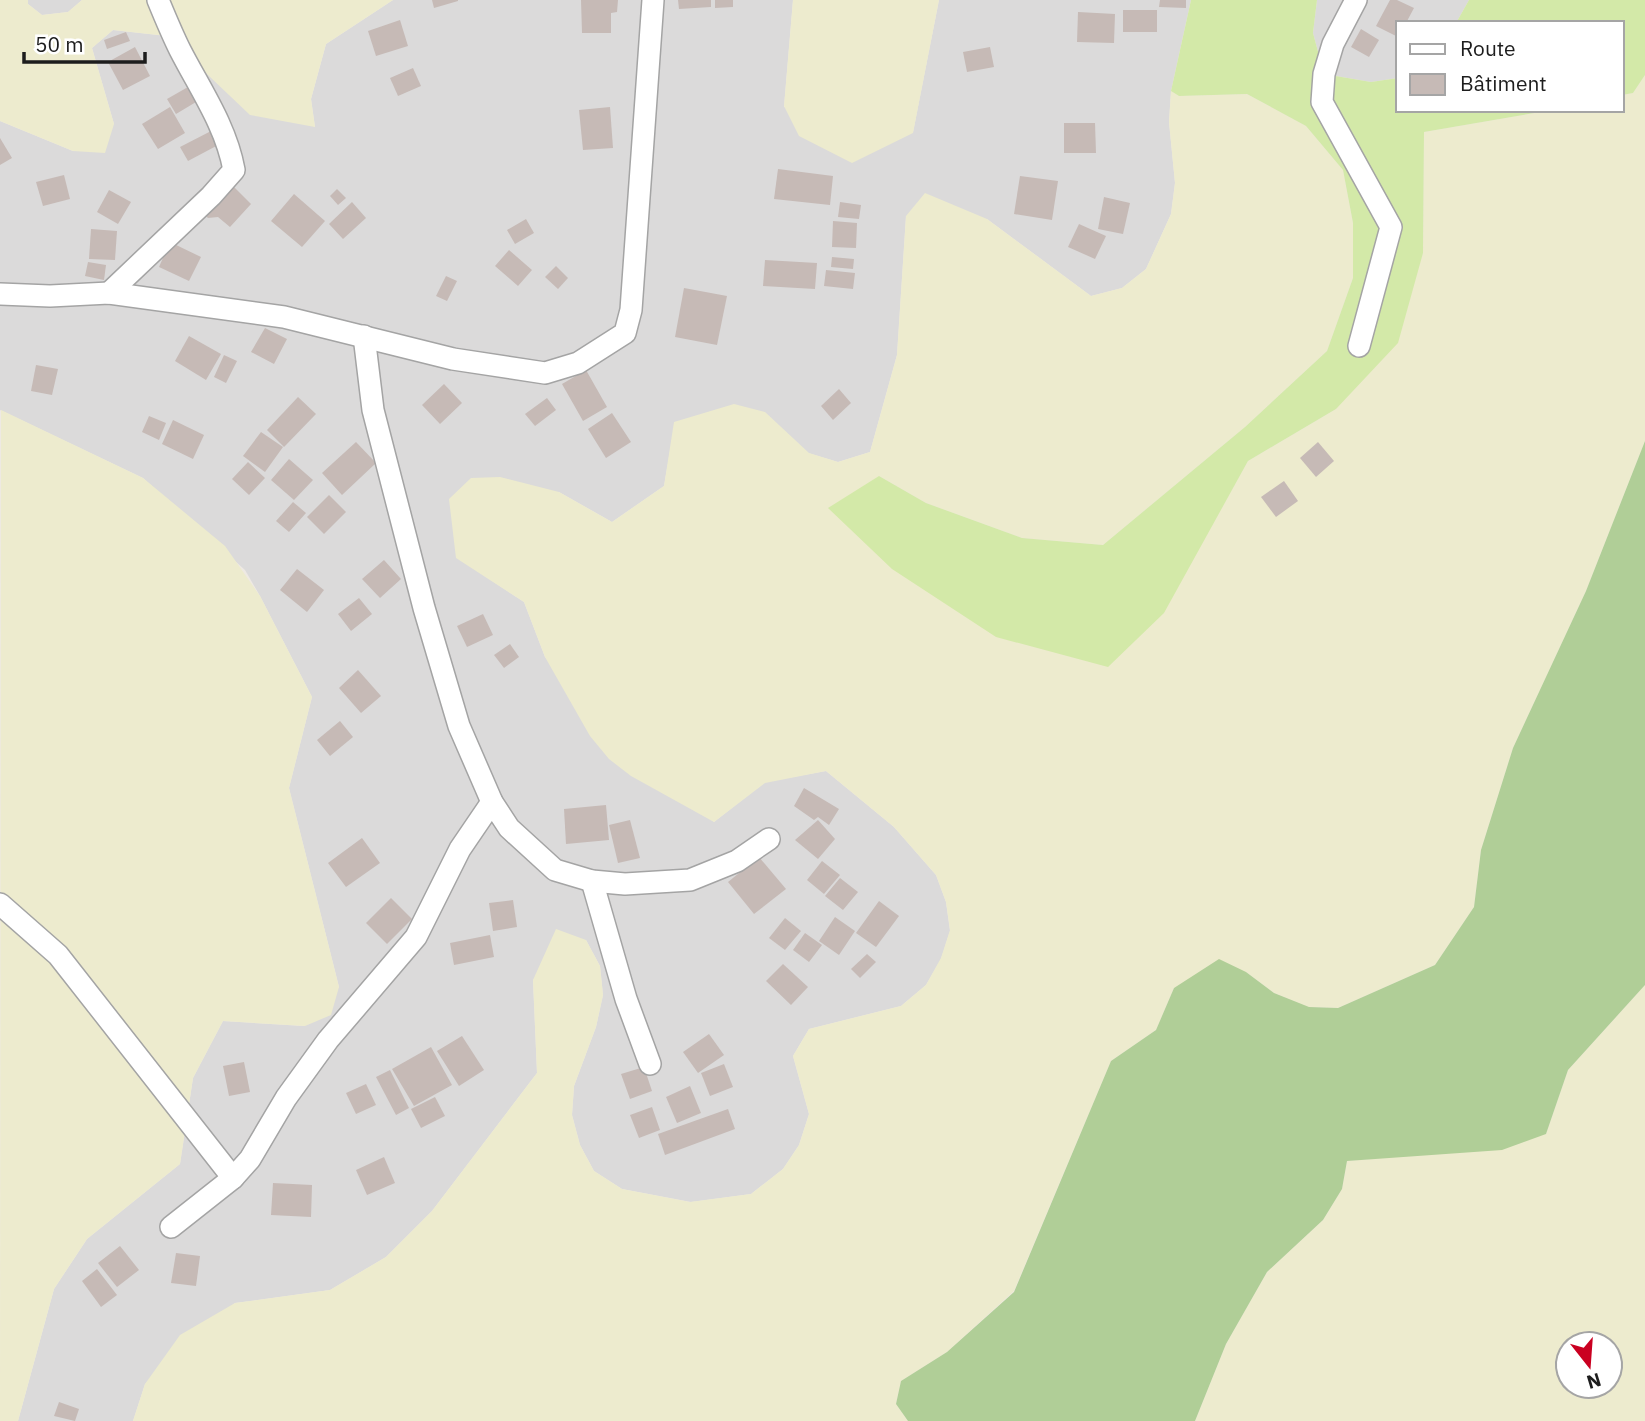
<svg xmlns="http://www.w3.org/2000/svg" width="1645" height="1421" viewBox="0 0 1645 1421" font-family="'IBM Plex Sans',sans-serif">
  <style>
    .residential { fill: #dbdada }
    .farmland { fill: #edebce; fill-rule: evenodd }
    .grass { fill: #d3e9a8 }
    .forest { fill: #b0ce97 }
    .building { fill: #c6bab6 }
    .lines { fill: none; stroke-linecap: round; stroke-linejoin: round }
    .minor-casing { stroke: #a4a4a4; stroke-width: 24 }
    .minor { stroke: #fff; stroke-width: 21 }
  </style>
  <rect width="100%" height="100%" fill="#eee9e3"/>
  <!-- residential -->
  <g class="residential">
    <path d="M28 0H82L68 12 42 15 28 4Z"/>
    <path d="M393 0H793L784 107 913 132 939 0H1191L1171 91 1169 122 1175 183 1171 214 1146 269 1122 288 1091 296 987 219 906 216 897 355 870 452 838 462 808 453 765 413 675 422 664 486 612 522 559 492 456 557 524 602 545 657 714 822 765 782 826 771 894 827 936 875 946 902 950 931 941 959 926 985 901 1006 809 1029 793 1056 809 1114 799 1145 783 1169 751 1194 691 1202 622 1189 594 1171 580 1145 572 1115 574 1086 596 1027 603 995 600 966 586 940 533 980 537 1073 432 1211 386 1257 330 1290 235 1303 145 1384 133 1421H18L54 1289 87 1239 180 1164 193 1078 223 1021 304 1026 339 987 289 788 312 697 260 596 245 570 143 478 0 410V121L73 151 114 124 92 48 113 30 167 36 315 127 311 99 326 44Z"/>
    <path d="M1317 0H1469L1456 23H1398V78L1371 82 1324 74 1313 33Z"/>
  </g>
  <!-- farmland -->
  <g class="farmland">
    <path d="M0 0H28V4L42 15 68 12 82 0H393L326 44 311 99 315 127 250 115 167 36 113 30 92 48 114 124 105 153 73 151 0 121Z"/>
    <path d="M793 0H939L913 133 852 163 799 136 784 106Z"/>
    <path d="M1645 75V441L1586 591 1513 748 1481 850 1474 907 1435 965 1338 1008 1308 1007 1274 993 1246 972 1174 988 1156 1030 1111 1061 1014 1291 947 1352 901 1381 896 1404 908 1421H133L145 1384 180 1335 235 1303 330 1290 386 1257 432 1211 537 1073 533 980 556 929 586 940 600 966 603 995 596 1027 574 1086 572 1115 580 1145 594 1171 622 1189 690 1202 751 1194 783 1169 799 1145 809 1114 793 1056 809 1029 901 1006 926 985 941 958 950 930 946 902 936 875 894 827 826 771 765 783 714 822 631 776 609 759 590 736 545 657 524 602 456 558 449 499 471 478 500 477 559 492 612 522 664 486 674 422 734 404 765 412 809 453 838 462 870 452 897 355 906 216 925 193 987 219 1091 296 1122 288 1146 269 1171 214 1175 183 1169 122 1171 91 1179 96 1247 94 1306 126 1343 170 1353 223V278L1327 351 1245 427 1103 545 1022 538 926 503 879 476 996 637 1212 525 1248 461 1336 409 1423 253 1424 132 1552 110H1622V95L1633 93Z"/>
    <path d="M1 410 143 478 225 546 260 596 312 697 289 788 339 987 331 1015 305 1026 223 1021 193 1078 180 1164 87 1239 54 1289 18 1421H0Z"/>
    <path d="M1645 985V1421H1195L1226 1344 1267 1272 1323 1220 1342 1189 1347 1161 1416 1155 1546 1134 1568 1070ZM1568 1344H1610V1386H1568Z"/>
  </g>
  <!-- grass -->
  <g class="grass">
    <path d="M1191 0H1317L1313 33 1324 74 1371 82 1398 78V110H1552L1424 132 1423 253 1398 343 1336 409 1248 461 1164 613 1108 667 996 637 892 569 828 508 879 476 926 503 1022 538 1103 545 1245 427 1327 351 1353 278V223L1343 170 1306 126 1247 94 1179 96 1171 91Z"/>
    <path d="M1469 0H1645V75L1633 93 1622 95V23H1456Z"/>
  </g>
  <!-- forest -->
  <path class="forest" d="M1645 441V985L1568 1070 1546 1134 1502 1150 1347 1161 1342 1189 1323 1220 1267 1272 1226 1344 1195 1421H908L896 1404 901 1381 947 1352 1014 1292 1111 1061 1156 1030 1174 988 1219 959 1246 972 1274 993 1309 1007 1338 1008 1435 965 1474 907 1481 850 1513 748 1586 591Z"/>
  <!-- building -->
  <g class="building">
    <path d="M432 0H458V1L434 8Z"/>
    <path d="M581 0H618L617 12 611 13V33H582Z"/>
    <path d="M678 0H711V7L679 9Z"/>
    <path d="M715 0H733V7L715 8Z"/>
    <path d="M1160 0H1186V8L1159 7Z"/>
    <path d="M1390 0H1397L1414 8 1406 23H1398V37L1376 26Z"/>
    <rect x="1123" y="10" width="34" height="22"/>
    <path d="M1078 12 1115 14 1114 43 1077 42Z"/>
    <path d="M400 20 408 46 376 56 368 31Z"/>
    <path d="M1361 29 1379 40 1369 57 1351 47Z"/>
    <path d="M126 32 130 41 107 49 104 40Z"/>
    <path d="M135 47 150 76 123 90 108 62Z"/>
    <path d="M990 47 994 67 967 72 963 52Z"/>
    <path d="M413 68 421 86 398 96 390 78Z"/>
    <path d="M188 87 196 102 176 114 167 99Z"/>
    <path d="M170 107 185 133 158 149 142 124Z"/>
    <path d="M610 107 613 148 583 150 579 110Z"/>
    <path d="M1064 123H1095L1096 153H1064Z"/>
    <path d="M213 130 220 144 188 161 180 147Z"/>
    <path d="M0 138 12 158 0 165Z"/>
    <path d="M778 169 833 176 830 205 774 199Z"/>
    <path d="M64 175 70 199 43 206 36 182Z"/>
    <path d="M1020 176 1058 181 1052 220 1014 214Z"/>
    <path d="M233 186 251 204 230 227 218 217 208 218 203 213Z"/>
    <path d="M337 189 346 198 338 205 330 196Z"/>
    <path d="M109 190 131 202 118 224 97 212Z"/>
    <path d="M294 194 325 221 302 247 271 221Z"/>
    <path d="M1104 197 1130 203 1123 234 1098 229Z"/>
    <path d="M352 202 366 218 343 239 329 224Z"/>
    <path d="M840 202 861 205 859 219 838 217Z"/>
    <path d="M526 219 534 233 515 244 507 230Z"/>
    <path d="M833 221 857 223 856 248 832 247Z"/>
    <path d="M1079 224 1106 236 1095 259 1068 247Z"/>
    <path d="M91 229 117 231 115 260 89 259Z"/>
    <path d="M170 242 201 257 189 281 159 267Z"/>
    <path d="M509 250 532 270 518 286 495 266Z"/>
    <path d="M832 257 854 259 853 269 831 267Z"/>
    <path d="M765 260 817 263 815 289 763 286Z"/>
    <path d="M88 262 106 265 104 280 85 276Z"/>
    <path d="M556 266 568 278 558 289 545 277Z"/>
    <path d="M826 270 855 273 853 289 824 286Z"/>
    <path d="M446 276 457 281 447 301 436 296Z"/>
    <path d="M684 288 727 296 717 345 675 337Z"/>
    <path d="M265 328 287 339 274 364 251 352Z"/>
    <path d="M189 336 221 354 206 380 175 361Z"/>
    <path d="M224 355 237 361 226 383 214 377Z"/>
    <path d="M36 365 58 369 52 395 31 391Z"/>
    <path d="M586 370 607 407 583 421 562 384Z"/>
    <path d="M444 384 462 403 440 424 422 405Z"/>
    <path d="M839 389 851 403 833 420 821 406Z"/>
    <path d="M298 397 316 414 284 447 267 430Z"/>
    <path d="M547 398 556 410 535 426 525 414Z"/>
    <path d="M612 413 631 442 606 458 588 429Z"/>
    <path d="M149 416 166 423 159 440 142 432Z"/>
    <path d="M173 420 204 435 193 459 162 444Z"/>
    <path d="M261 432 283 447 265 472 243 456Z"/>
    <path d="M356 442 376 463 342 495 322 473Z"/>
    <path d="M1318 442 1334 461 1316 477 1300 458Z"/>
    <path d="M289 459 313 480 294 500 271 480Z"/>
    <path d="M248 462 265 478 249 495 232 479Z"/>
    <path d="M1284 481 1298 501 1276 517 1261 497Z"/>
    <path d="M329 495 346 512 324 534 307 517Z"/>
    <path d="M293 502 306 513 289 532 276 521Z"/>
    <path d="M384 560 401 579 380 598 362 579Z"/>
    <path d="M297 569 324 590 307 612 280 590Z"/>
    <path d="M359 598 372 614 351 631 338 614Z"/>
    <path d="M483 614 493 635 467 647 457 626Z"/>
    <path d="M510 644 519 657 504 668 494 655Z"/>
    <path d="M358 670 381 696 361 713 339 688Z"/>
    <path d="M340 721 353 737 330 756 317 740Z"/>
    <path d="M804 788 839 809 829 825 818 817 814 820 794 806Z"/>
    <path d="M606 805 609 840 566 844 564 809Z"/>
    <path d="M630 820 640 858 618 863 609 825Z"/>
    <path d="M818 820 835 839 818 859 795 840Z"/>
    <path d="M362 838 380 863 346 887 328 863Z"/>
    <path d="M759 857 786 889 754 914 728 882Z"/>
    <path d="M822 861 840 875 824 894 807 880Z"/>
    <path d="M840 878 858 892 843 910 825 896Z"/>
    <path d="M391 898 412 919 387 944 366 923Z"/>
    <path d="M513 900 517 927 493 931 489 903Z"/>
    <path d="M879 901 899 916 876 947 856 933Z"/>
    <path d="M835 917 855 931 839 955 819 941Z"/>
    <path d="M785 918 801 931 785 950 769 938Z"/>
    <path d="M805 933 822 945 809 962 793 950Z"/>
    <path d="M490 935 494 957 454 965 450 943Z"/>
    <path d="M867 954 876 962 860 978 851 969Z"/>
    <path d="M783 964 808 987 791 1005 766 981Z"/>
    <path d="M709 1034 724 1055 698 1073 683 1052Z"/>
    <path d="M462 1036 484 1070 459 1086 437 1051Z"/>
    <path d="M431 1047 452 1085 414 1106 392 1069Z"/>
    <path d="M244 1062 250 1092 229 1096 223 1066Z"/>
    <path d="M724 1064 733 1087 710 1096 701 1073Z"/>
    <path d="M644 1067 652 1091 630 1099 621 1074Z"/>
    <path d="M390 1070 409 1108 396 1115 376 1077Z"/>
    <path d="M366 1084 376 1105 356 1114 346 1093Z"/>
    <path d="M690 1086 701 1113 677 1123 666 1097Z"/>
    <path d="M435 1097 445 1116 421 1128 411 1109Z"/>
    <path d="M652 1107 660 1130 639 1138 630 1115Z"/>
    <path d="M728 1109 735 1129 665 1155 658 1134Z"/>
    <path d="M384 1157 395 1183 367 1195 356 1170Z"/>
    <path d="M273 1183 312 1185 311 1217 271 1215Z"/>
    <path d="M120 1246 139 1270 117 1287 98 1263Z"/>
    <path d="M176 1253 200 1256 196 1286 171 1283Z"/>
    <path d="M97 1269 117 1295 101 1307 82 1281Z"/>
    <path d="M59 1402 79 1409 75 1421 54 1416Z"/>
  </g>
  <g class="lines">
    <defs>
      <g id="minor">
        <path d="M1356 0 1333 44 1324 74 1322 102 1391 227 1359 346"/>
        <path d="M109 293 211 196 234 170C226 126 200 89 180 50 172 34 165 17 158 0"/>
        <path d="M0 294 50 296 109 293 284 317 453 359 545 373 578 363 625 333 631 310 653 0"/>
        <path d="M364 336 373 410 424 608 459 726 492 802 509 828 555 870 592 881 625 884 690 880 737 861 769 839"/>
        <path d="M592 881 626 999 650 1064"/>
        <path d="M0 904 58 955 233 1178"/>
        <path d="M171 1227 233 1178 250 1159 286 1098 328 1040 416 937 460 849 492 802"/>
      </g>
    </defs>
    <!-- minor casing -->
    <use href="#minor" class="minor-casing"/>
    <!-- minor -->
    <use href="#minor" class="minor"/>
  </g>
  <!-- legend -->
  <rect x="1396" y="21" width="228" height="91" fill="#ffffff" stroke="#a5a5a5" stroke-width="2"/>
  <rect x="1410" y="44" width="35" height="10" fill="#ffffff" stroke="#a5a5a5" stroke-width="2"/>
  <text x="1460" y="56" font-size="21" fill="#1d1d1d">Route</text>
  <rect x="1410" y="74" width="35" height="21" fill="#c6bab6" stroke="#a5a5a5" stroke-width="2"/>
  <text x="1460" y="91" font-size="21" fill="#1d1d1d">Bâtiment</text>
  <!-- north arrow -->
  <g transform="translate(1589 1365) rotate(163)"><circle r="33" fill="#ffffff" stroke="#a5a5a5" stroke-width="2"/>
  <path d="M0-5L12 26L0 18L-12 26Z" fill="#ca0021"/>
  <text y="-10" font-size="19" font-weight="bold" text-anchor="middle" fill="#1d1d1d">N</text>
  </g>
  <!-- scale -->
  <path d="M24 52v10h121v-10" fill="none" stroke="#1d1d1d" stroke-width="3.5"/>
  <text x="35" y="52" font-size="21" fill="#1d1d1d" stroke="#ffffff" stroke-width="5" paint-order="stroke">50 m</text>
</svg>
